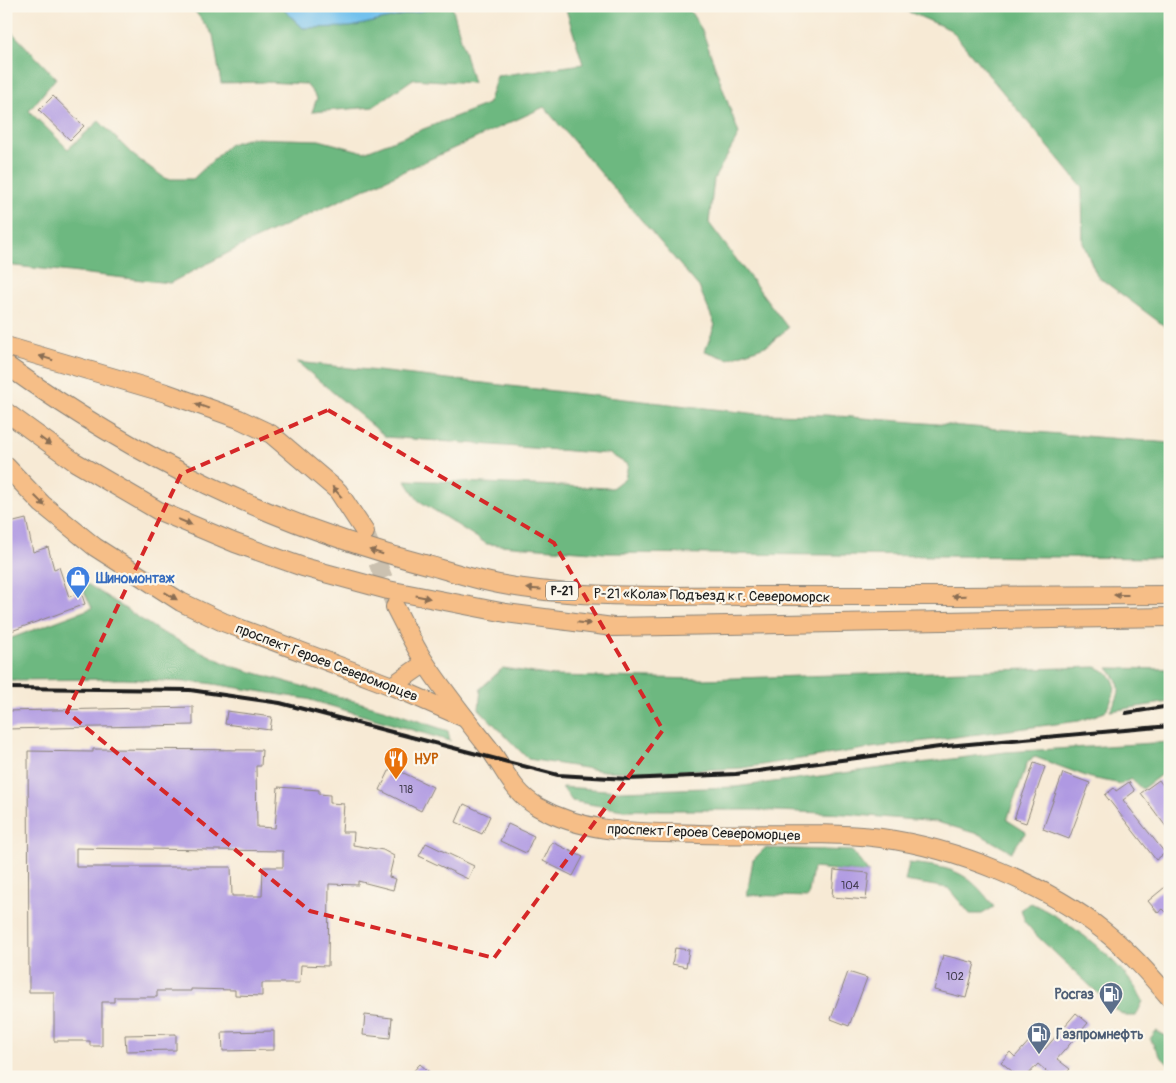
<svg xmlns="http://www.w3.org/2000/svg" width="1176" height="1083" viewBox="0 0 1176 1083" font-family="Pangolin,sans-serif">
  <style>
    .forest { fill: #6db880; stroke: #446a4e }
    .water { fill: #72c1ed; stroke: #476e84 }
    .building { fill: #af99e2; fill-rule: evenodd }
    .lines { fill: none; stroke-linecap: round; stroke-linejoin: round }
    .primary-tunnel { stroke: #cbc1b0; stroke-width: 18; stroke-dasharray: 18 9; stroke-linecap: butt }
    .primary-casing { stroke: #8a8378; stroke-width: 20 }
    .primary { stroke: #f6be87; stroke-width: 18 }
    .rail { stroke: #1c1c1c; stroke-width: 4 }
    .oneway { fill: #896d52 }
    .marked { fill: none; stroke: #d62828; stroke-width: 4; stroke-dasharray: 10 6; stroke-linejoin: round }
    .labels { text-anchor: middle; stroke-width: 4.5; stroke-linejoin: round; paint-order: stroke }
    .number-label { font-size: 11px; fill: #413b4e }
    .shield { fill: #fbf7ec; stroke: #5f5e5a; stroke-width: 1 }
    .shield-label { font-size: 12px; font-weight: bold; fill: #1c1c1c }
    .shop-label { font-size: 14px; font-weight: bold; fill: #366cbe; stroke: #fbf7ec; text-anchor: start }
    .street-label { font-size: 14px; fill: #1c1c1c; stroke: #fbf7ec }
    .food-label { font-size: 14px; font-weight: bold; fill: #c56008; stroke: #fbf7ec; text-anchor: start }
    .service-label { font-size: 14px; font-weight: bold; fill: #4e5e75; stroke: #fbf7ec; text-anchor: end }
  </style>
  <rect width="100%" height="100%" fill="#fbf7ec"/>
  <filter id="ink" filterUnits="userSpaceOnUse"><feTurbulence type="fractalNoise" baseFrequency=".02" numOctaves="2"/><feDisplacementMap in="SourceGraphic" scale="10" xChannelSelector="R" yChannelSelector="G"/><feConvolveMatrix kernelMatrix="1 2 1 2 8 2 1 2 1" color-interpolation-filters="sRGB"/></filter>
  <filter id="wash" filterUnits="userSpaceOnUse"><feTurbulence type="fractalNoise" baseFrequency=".0096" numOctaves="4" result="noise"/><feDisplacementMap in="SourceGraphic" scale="20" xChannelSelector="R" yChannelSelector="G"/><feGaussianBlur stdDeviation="1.12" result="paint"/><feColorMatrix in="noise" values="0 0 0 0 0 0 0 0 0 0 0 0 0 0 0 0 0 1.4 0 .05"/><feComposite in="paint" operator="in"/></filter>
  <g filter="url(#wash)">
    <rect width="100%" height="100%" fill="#f7ead5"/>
    <!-- forest -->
    <g class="forest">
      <path d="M191 6H280L303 28 452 6 473 83 413 79 373 107 312 112 317 98 306 84 265 82 221 83 213 35Z"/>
      <path d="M565 6H687L702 30 739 134 714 179 709 223 788 328 768 345 728 359 705 351 715 325 699 287 544 107 249 242 170 283 6 265V26L56 78 29 111 68 149 99 121 133 155 166 179H193L230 144 250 138 319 140 364 152 488 104 497 76 583 64Z"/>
      <path d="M895 6H1170V330L1097 276 1083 243 1082 187 951 30Z"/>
      <path d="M297 362 758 414 826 415 1170 443V558L605 553 487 544 418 500 405 480 612 488 625 478 628 465 610 454 386 437Z"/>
      <path d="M81 585H89L159 631 231 666 386 710 448 731 450 741 307 699 207 683 123 679 6 680V640L92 608Z"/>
      <path d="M1096 667C1122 678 1117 691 1105 712L1079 721 871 748 742 768 647 772 604 771 528 759 479 709 481 688 503 668 553 676 703 679Z"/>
      <path d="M1108 668 1170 669V702L1110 711C1122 692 1123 686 1108 668Z"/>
      <path d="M1170 742V768L1142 789 1131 779 1121 784 1091 778 1035 757 1028 761 1007 820 1026 832 1011 852 981 835 937 822 846 814 754 810H623L572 801 562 787 621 791 735 787 1006 752Z"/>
      <path d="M765 848 852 851 869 873 813 868 808 897 747 895 753 860Z"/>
      <path d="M909 863C953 868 967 870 994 907L982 914H970L948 888 905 881Z"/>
      <path d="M1031 903C1070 921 1124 962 1143 1001L1136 1016H1126L1117 1011 1036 935 1025 922 1021 909Z"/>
      <path d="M1156 1031 1170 1038V1066L1160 1056 1150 1039Z"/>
    </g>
    <!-- water -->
    <path class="water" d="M280 6H443L351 27 303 28Z"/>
    <g id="blocks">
      <!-- building -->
      <g class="building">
        <path d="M53 96 84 126 70 140 39 110Z"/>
        <path d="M26 519 33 552 48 547 54 569 59 567 69 597 81 592 85 604 6 633V524Z"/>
        <path d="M193 707V725L6 729V711Z"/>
        <path d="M227 711 272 717 270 730 225 724Z"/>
        <path d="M93 749 262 750 261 766H256L257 827 275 828 278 787 319 790V794L330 795V803L344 804 342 832H354L353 845 383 850 394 856 389 877 396 879 393 890 358 881V885L329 884 328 966 301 965 300 983H262V996L235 995V990L191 989V991H157V997H114V1002H102V1046H90V1041H54V992H29L28 751 93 752ZM76 848 283 851V867H263L262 896H232L231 867H76Z"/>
        <path d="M1034 763 1045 767 1026 823 1014 819Z"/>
        <path d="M391 767 433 787 421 811 380 790Z"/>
        <path d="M1063 773 1090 783 1069 839 1043 829Z"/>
        <path d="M1159 780 1170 795V832L1141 793Z"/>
        <path d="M1129 782 1135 791 1123 800 1165 853 1156 860 1105 795 1114 788 1116 791Z"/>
        <path d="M464 804 490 816 482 834 456 822Z"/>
        <path d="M508 824 534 836 526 853 500 841Z"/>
        <path d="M552 842 583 857 573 876 543 861Z"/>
        <path d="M426 843 474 866 468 879 419 856Z"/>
        <path d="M834 870 869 873 866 900 832 897Z"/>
        <path d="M1170 883V916L1163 909 1158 913 1148 901Z"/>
        <path d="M675 948 689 950 686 967 672 964Z"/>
        <path d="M943 955 975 963 966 998 934 990Z"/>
        <path d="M848 972 867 978 849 1026 831 1019Z"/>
        <path d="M1076 1013 1088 1023 1057 1059 1070 1069 1063 1077H1053L1038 1064 1026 1077H1019L1001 1062 1010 1052 1015 1057 1032 1038 1045 1049Z"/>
        <path d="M365 1015 392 1018 390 1038 363 1035Z"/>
        <path d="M274 1031V1050L223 1051 222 1032Z"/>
        <path d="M176 1034V1050L126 1051 125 1035Z"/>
        <path d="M420 1064 435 1077H408Z"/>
      </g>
    </g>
  </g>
  <g filter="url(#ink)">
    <use href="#blocks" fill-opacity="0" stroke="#8a8378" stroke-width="1"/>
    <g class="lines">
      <!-- primary-tunnel -->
      <path class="primary-tunnel" d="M367 537 393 601"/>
      <defs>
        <g id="primary">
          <path d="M6 346 166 393 239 419 271 434 338 491 365 532"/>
          <path d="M6 365C136 458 273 525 428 565 459 574 490 584 523 588 597 599 674 595 748 596 889 597 1029 595 1170 595"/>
          <path d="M6 412 75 462 159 511 235 543 303 567 388 590 506 613 613 627 1170 617"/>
          <path d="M6 466 42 504 95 547 181 602 223 622 392 686 465 718"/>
          <path d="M395 607C405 626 414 646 426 664 445 693 467 720 488 747 505 769 512 792 538 807 587 835 645 832 698 834 759 836 821 831 881 838 956 848 1045 884 1104 931 1129 951 1149 974 1170 998"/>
          <path d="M392 686 425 663"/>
        </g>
      </defs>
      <!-- primary casing -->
      <use href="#primary" class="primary-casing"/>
      <!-- primary -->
      <use href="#primary" class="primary"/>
      <!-- rail -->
      <g class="rail">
        <path d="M6 688 190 690 280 703 558 775 628 779 736 774 947 746 1170 726"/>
        <path d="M1126 713 1170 706"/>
      </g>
    </g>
    <!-- one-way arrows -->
    <defs><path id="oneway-solid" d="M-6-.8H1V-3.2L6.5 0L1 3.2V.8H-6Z" transform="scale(1.25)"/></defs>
    <g class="oneway">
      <use href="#oneway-solid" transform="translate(46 358) rotate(-163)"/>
      <use href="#oneway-solid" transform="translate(202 406) rotate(-160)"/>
      <use href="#oneway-solid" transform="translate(45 441) rotate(36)"/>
      <use href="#oneway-solid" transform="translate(337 492) rotate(-131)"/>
      <use href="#oneway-solid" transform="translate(40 501) rotate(45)"/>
      <use href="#oneway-solid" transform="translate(185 522) rotate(23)"/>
      <use href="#oneway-solid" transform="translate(376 552) rotate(-163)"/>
      <use href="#oneway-solid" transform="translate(534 589) rotate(-176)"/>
      <use href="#oneway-solid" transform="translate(1121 595) rotate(-180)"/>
      <use href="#oneway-solid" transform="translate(171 596) rotate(31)"/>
      <use href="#oneway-solid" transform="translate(959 596) rotate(179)"/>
      <use href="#oneway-solid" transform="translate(423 597) rotate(11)"/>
      <use href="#oneway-solid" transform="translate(584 623) rotate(6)"/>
    </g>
  </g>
  <!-- marked area -->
  <path class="marked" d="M328 410 554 543 663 730 494 958 310 911 67 712 181 474Z"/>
  <!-- icons -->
  <defs>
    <symbol id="shop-pin" viewBox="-11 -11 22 30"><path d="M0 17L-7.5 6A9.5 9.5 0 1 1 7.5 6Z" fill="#3f7fe0" stroke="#fbf7ec"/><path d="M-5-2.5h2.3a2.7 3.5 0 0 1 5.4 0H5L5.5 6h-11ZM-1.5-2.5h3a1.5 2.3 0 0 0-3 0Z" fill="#fff"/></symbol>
    <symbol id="restaurant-pin" viewBox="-11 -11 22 30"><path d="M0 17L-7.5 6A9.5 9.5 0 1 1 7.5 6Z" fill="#e8710a" stroke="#fbf7ec"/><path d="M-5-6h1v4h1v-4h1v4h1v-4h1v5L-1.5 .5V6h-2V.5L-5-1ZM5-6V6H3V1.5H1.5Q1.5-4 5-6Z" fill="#fff"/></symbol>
    <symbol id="fuel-pin" viewBox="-11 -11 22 30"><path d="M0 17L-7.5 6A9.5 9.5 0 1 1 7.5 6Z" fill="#5c6f8a" stroke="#fbf7ec"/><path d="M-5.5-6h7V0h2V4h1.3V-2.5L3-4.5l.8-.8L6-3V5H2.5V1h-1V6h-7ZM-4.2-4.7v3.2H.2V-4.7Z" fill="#fff"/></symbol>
  </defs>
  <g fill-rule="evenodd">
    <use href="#shop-pin" x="64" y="564" width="28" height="38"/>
    <use href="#restaurant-pin" x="382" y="745" width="28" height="38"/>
    <use href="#fuel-pin" x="1097" y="980" width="28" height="38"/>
    <use href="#fuel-pin" x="1025" y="1020" width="28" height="38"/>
  </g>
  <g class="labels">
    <!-- number labels -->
    <g class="number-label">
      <text x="406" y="793">118</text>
      <text x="850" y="889">104</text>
      <text x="955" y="980">102</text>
    </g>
    <!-- shield labels -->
    <rect class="shield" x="546" y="581.5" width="32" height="19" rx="4"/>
    <g class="shield-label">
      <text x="562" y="595">Р-21</text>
    </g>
    <!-- shop labels -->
    <g class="shop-label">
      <text x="96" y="583">Шиномонтаж</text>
    </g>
    <!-- street labels -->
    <g class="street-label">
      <text transform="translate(712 595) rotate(1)" y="5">Р-21 «Кола» Подъезд к г. Североморск</text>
      <text transform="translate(327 662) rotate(21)" y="5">проспект Героев Североморцев</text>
      <text transform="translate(704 832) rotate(2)" y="5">проспект Героев Североморцев</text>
    </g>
    <!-- food labels -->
    <g class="food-label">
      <text x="414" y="764">НУР</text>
    </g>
    <!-- service labels -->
    <g class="service-label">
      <text x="1094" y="999">Росгаз</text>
      <text x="1056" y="1039" text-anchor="start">Газпромнефть</text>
    </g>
  </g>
  <!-- margin -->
  <rect width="1176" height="1083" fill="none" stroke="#fbf7ec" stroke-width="25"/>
</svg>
